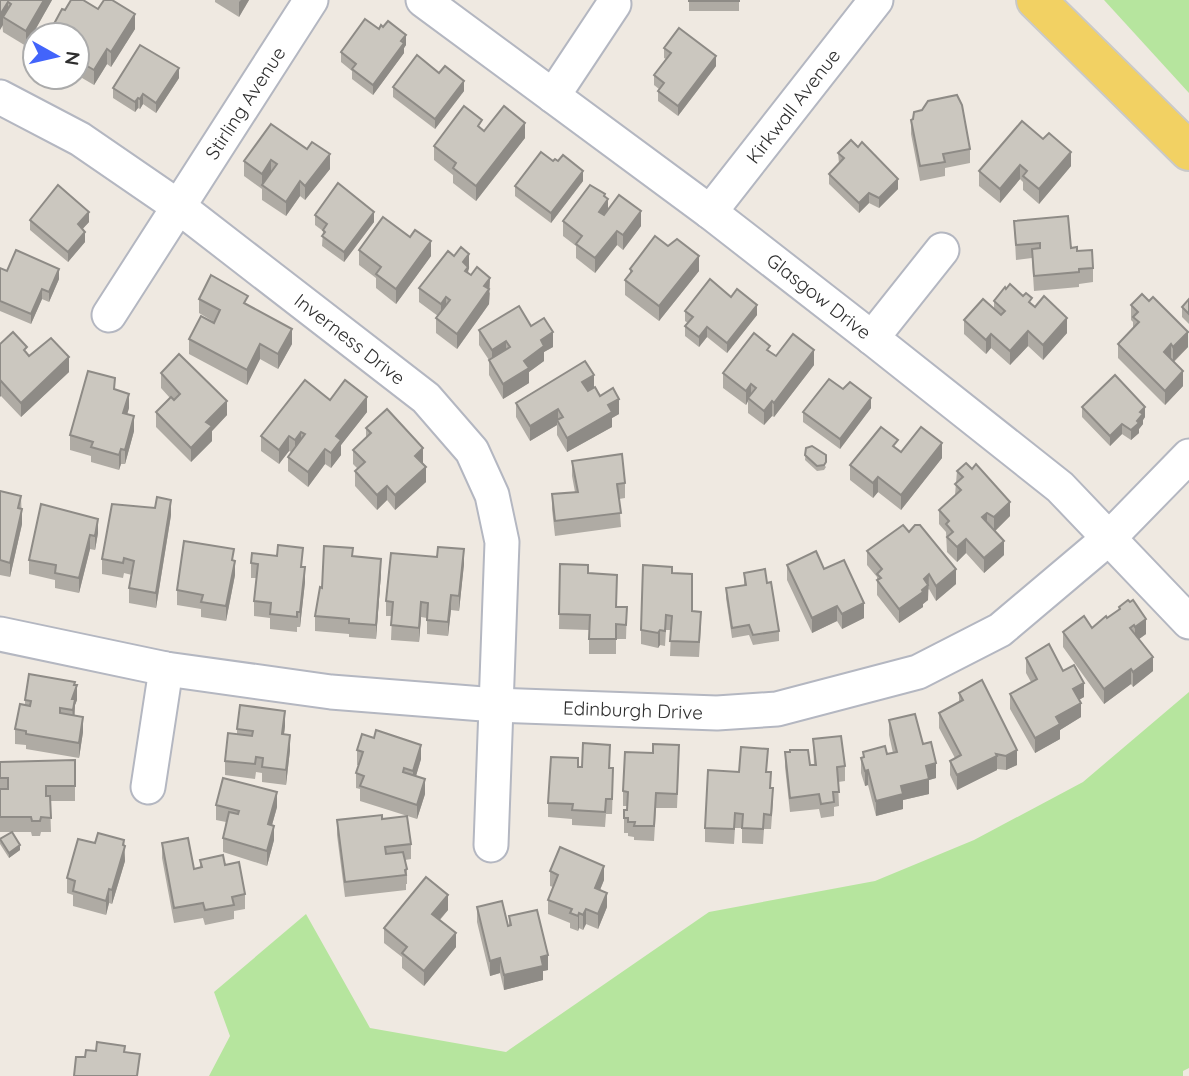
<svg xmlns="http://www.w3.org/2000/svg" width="1189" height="1076" viewBox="0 0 1189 1076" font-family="Quicksand,sans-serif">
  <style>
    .green { fill: #b6e59e }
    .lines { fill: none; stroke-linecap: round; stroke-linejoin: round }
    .minor-casing { stroke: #b4b7c1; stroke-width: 37 }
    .major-casing { stroke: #c9c9c9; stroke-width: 42 }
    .minor { stroke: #fff; stroke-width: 33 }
    .major { stroke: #f2d163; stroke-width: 38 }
    .wall { fill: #afaba4 }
    .shaded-wall { fill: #8e8b86 }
    .building { fill: #cbc7bf; stroke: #8e8b86; stroke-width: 2 }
    .labels { text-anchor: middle; stroke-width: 7; stroke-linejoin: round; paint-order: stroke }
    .street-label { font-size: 19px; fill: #2e2e2e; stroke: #fff }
  </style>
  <rect width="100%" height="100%" fill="#efe9e1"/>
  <!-- green -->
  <g class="green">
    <path d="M1104 0H1189V93Z"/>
    <path d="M1189 692V1068L1183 1071V1076H209L230 1036 214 992 306 914 370 1028 506 1052 709 912 875 881 974 840 1083 782Z"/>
  </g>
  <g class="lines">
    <defs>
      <g id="minor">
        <path d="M423 0 710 212 872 338 1060 487 1189 622"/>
        <path d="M553 96 614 4"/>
        <path d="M0 97 80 139 179 207 426 398 472 451 492 495 502 542 491 845"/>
        <path d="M710 212 876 0"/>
        <path d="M109 315 311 0"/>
        <path d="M872 338 942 250"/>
        <path d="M0 634 166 669 331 692 496 705 717 713 777 709 918 672 1000 630 1109 538 1189 456"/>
        <path d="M148 787 166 669"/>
      </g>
      <path id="major" d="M1036 0 1189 151"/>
    </defs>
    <!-- minor casing -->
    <use href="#minor" class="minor-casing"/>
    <!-- major casing -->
    <use href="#major" class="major-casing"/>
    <!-- minor -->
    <use href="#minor" class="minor"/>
    <!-- major -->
    <use href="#major" class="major"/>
  </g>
  <!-- wall -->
  <g class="wall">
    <path d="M0 0H52L26 46 3 32Z"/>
    <path d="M215 0H249L239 17 215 2Z"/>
    <rect x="689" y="0" width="50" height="11"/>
    <path d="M98 9 135 29 111 67 107 64 94 85 77 75V35L65 10Z"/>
    <path d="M379 29 406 45 404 48V53L373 95 352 79V71L341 62V52Z"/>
    <path d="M664 48 716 66 678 116 658 101V91L659 89 654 85V75L666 59 664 58Z"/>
    <path d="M179 78 156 113 143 104 140 109 138 108 135 112 113 98V88Z"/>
    <path d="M393 87 464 91 435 129 393 97Z"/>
    <path d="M911 120 970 149V163L945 168V176L920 181 911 134Z"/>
    <path d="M1022 121 1071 166 1039 204 1023 190V182L1020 179 1000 203 979 186V171Z"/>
    <path d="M271 124 330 169 305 200 300 196 286 216 262 200V188V189L244 176V161Z"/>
    <path d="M482 130 484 131 525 138 476 201 453 183V175L434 160V146Z"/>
    <path d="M838 153 898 189 879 208 869 203 859 213 829 184V174L839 163Z"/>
    <path d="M553 161 583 181 551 223 515 196V186Z"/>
    <path d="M605 197 608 210 641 226 623 250 617 245 595 273 576 258V246L563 236V221Z"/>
    <path d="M315 215 374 222 344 262 322 246 323 231 315 225Z"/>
    <path d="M30 220 89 222 82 229 85 242 68 262 30 230Z"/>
    <path d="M1014 221 1077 251 1093 268V282L1079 284V287L1034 291 1032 258 1016 260Z"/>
    <path d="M359 250 431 256 396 304 376 288V278L359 265Z"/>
    <path d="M0 268 7 271 59 279 49 302 42 299 31 324 0 311Z"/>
    <path d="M469 269 468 273 490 293 489 304 457 349 436 333V318L438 316 419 302V288Z"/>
    <path d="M630 269 699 271 659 321 625 295V280L630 274Z"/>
    <path d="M199 299 248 306 292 344 278 369 260 359 247 385 189 354V339L214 322 199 313Z"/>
    <path d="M1189 299V324L1182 317V307Z"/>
    <path d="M994 301 1032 305 1067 333 1043 360 1028 346 1010 365 991 348 986 354 964 334V320L994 309Z"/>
    <path d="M1131 305 1188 347 1174 362 1183 386 1165 405 1118 358V344L1133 328V322L1131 320Z"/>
    <path d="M685 311 757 315 727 353 707 337 699 347 685 336V326L688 323 685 321Z"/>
    <path d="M531 326 553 347 544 352V361L529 372V383L503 399 489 375V360L479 345V330Z"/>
    <path d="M0 344 27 354 29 356 69 372 21 417 1 396Z"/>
    <path d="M770 352 776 356 814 365 774 417 772 416 764 425 748 413V401L746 405 723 388V373Z"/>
    <path d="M161 373 227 415 212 431V441L191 462 156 427V412L170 398 161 388Z"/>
    <path d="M594 388 619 414 612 418V427L567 452 557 435V425L530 441 516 417V403Z"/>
    <path d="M115 389 129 408 127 414 134 431 125 464H121L119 470 91 462V456L70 450V435Z"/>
    <path d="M843 389 871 408 840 449 803 422V412Z"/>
    <path d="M330 400 367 412 341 445V455L331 468 325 464 308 487 288 471V457L291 452 289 451 279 464 261 451V436Z"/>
    <path d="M1082 407 1145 417 1143 420V424L1139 429V433L1131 440 1122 434 1110 446 1082 417Z"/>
    <path d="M366 428 423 463 426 482 395 510 387 500 377 510 355 486V471L358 469 353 464V450L366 437Z"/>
    <path d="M806 448 826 467 824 470 817 471 805 460Z"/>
    <path d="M898 449 901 452 942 458 901 510 878 492 873 498 850 480V465Z"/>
    <path d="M572 461 625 483V498L619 499 621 527 555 536 552 509V494L575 492 572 476Z"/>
    <path d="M957 471 1010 516 995 531 1004 555 984 573 966 553 957 562 947 552 946 532 939 524V510L955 495Z"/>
    <path d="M0 491 21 496 22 524 10 577 0 575Z"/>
    <path d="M41 504 98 533 95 550 90 549 79 593 55 588V580L29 574V560Z"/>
    <path d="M171 515 156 608 129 603V588L132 575 124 573 123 578 102 574V559Z"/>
    <path d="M867 551 956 584 936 601 929 589 928 590V600L923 604V607L899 623 877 595V577L867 565Z"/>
    <path d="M353 556 381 573 376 639 349 637V634L315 631V616L322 588Z"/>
    <path d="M234 560 235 575 226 621 201 617V609L177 605V590Z"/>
    <path d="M251 563 302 567 305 582 300 627H297V632L270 629V618L254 616V601L257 578H251Z"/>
    <path d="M464 564 459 611 451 610 448 636 427 634V618L421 617 419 642 391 640 392 616H386V601Z"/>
    <path d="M560 564 588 573 616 607H627L626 639H616V654H589V630L559 629Z"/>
    <path d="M787 565 824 569 864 618 842 629 837 621 812 633 787 580Z"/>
    <path d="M672 573 701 626 699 657 670 656 671 630H666L665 646 660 645 658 648 641 644V630Z"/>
    <path d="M744 573 767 583 779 631V641L753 645 749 635 732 638 726 598V588L744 585Z"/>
    <path d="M1119 607 1146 634 1139 639 1153 671 1133 687 1131 684 1104 704 1063 647V632L1092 628 1119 610Z"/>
    <path d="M1026 658 1063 671 1084 697 1079 700 1081 717 1060 730V739L1035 753 1010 709V694L1031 682 1026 673Z"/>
    <path d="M75 685 77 700 75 705V716L83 732 79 758 26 749V745L15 744V729L25 705V700Z"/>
    <path d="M959 693 1017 765 1006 770 997 769V770L957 790 950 775V761L955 758 939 728V713L959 702Z"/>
    <path d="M889 720 923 744 936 778 929 780V794L903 800V809L876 816 868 785 865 786 861 773V758H863V752L887 754 893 753 889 735Z"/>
    <path d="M285 726 284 734 290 750 286 785 262 782V773L256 772 255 779 225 775V761L237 734V729Z"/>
    <path d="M813 739 845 766V781L838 782 839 806 834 807V816L821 818 819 809 790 812 785 767V752L810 765H814Z"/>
    <path d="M357 750 421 759 416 776 425 794 417 819 360 801V789L356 788V773L359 765H357Z"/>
    <path d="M75 760V801H50L51 832H41L40 836H32L31 832H12L20 850 9 858 0 844V839L11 832H0V762Z"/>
    <path d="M679 760 677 808H656L654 841 634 840V837L628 836V833H624V810H627V806H623V791Z"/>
    <path d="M578 767 609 768 613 783 612 814H606L605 827 572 825V819L548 817V803Z"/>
    <path d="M739 772H767L771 788 773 802 771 829H764L763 844 742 843V828H735L734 844 705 842V828Z"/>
    <path d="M216 805 277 807 272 825 274 840 267 866 223 852V838L226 822 216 820Z"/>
    <path d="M382 819 411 844V859L405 860 407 869V884H406V890L345 897 337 835V820Z"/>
    <path d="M95 843 124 846 125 861 112 904 109 903 106 915 73 906V895L67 893V878Z"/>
    <path d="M162 843 194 869 200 867V860L225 865 245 894V909L234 911V919L205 925 203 918 174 923 162 858Z"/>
    <path d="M550 871 604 880 600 890 607 907 598 929 586 924 583 930 579 928 578 931 570 928V923L548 914V900L553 887 550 886Z"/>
    <path d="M477 907 508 926H509V916L548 970 543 971V980L504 990 500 973 490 976 477 922Z"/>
    <path d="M448 910 440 920 456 947 424 986 402 968V957L384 943V928Z"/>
  </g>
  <!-- shaded-wall -->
  <g class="shaded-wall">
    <path d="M44 0H52L26 46V31Z"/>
    <path d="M241 0H249L239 17V2Z"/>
    <path d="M8 2V17H3V25L0 30V15Z"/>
    <path d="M135 14V29L111 67V52Z"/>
    <path d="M406 35V45L404 48V53L373 95V85Z"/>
    <path d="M107 49V64L94 85V70Z"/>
    <path d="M716 56V66L678 116V106Z"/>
    <path d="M179 68V78L156 113V103Z"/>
    <path d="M464 81V91L435 129V119Z"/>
    <path d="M143 94V104L140 109V99Z"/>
    <path d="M138 98V108L135 112V102Z"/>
    <path d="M525 123V138L476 201V186Z"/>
    <path d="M1071 152V166L1039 204V189Z"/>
    <path d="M330 154V169L305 200V186Z"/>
    <path d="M271 160V175L262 185V189V174Z"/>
    <path d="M1020 165V179L1000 203V189Z"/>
    <path d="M583 171V181L551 223V213Z"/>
    <path d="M898 179V189L879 208V198Z"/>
    <path d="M300 181V196L286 216V202Z"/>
    <path d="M869 193V203L859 213V203Z"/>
    <path d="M605 194V204L608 199V214L599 226V212Z"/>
    <path d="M641 211V226L623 250V235Z"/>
    <path d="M89 212V222L78 234V224Z"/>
    <path d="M374 212V222L344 262V252Z"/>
    <path d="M617 231V245L595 273V258Z"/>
    <path d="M85 232V242L68 262V252Z"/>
    <path d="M431 241V256L396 304V289Z"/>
    <path d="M469 254V269L468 270V281L463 262Z"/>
    <path d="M699 256V271L659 321V306Z"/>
    <path d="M59 269V279L49 302V292Z"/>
    <path d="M490 278 489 304 457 349V334L484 286Z"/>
    <path d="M42 289V299L31 324V314Z"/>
    <path d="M446 297V312L441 319V304Z"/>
    <path d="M757 305V315L727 353V343Z"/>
    <path d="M1067 318V333L1043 360V345Z"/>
    <path d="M707 327V337L699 347V337Z"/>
    <path d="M292 329V344L278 369V354Z"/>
    <path d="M1028 331V346L1010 365V351Z"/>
    <path d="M553 332V347L544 352V361L529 372V383L503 399V384L541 340Z"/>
    <path d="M1188 332V347L1173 362V347Z"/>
    <path d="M991 334V348L986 354V340Z"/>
    <path d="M506 341V356L492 365V350Z"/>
    <path d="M260 344V359L247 385V370Z"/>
    <path d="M1171 344V359L1164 352Z"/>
    <path d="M814 350V365L774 417V403Z"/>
    <path d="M69 357V372L21 417V403Z"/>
    <path d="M1183 371V386L1165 405V391Z"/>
    <path d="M594 375V390L582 396V382Z"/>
    <path d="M1 381V396L0 397V382Z"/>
    <path d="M751 384V398H748V401L746 405V391Z"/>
    <path d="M129 394V408L123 428V413Z"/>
    <path d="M367 397V412L341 445V455L331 468V453L336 436Z"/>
    <path d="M871 398V408L840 449V439Z"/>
    <path d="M619 399V414L612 418V427L567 452V438L608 405Z"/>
    <path d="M227 401V415L212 431V441L191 462V448L206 422Z"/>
    <path d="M772 401V416L764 425V411Z"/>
    <path d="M1145 407V417L1143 420V424L1139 429V433L1131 440V430L1140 412Z"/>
    <path d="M558 409V422L557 420V425L530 441V426Z"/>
    <path d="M134 416V431L125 464V450Z"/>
    <path d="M1122 424V434L1110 446V436Z"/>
    <path d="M301 432V446L295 455V440Z"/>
    <path d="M289 436V451L279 464V450Z"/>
    <path d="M942 443V458L901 510V495Z"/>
    <path d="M423 448V463L415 470V456Z"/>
    <path d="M121 449V464L119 470V455Z"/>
    <path d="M325 449V464L308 487V472Z"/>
    <path d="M426 467V482L395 510V495Z"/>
    <path d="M878 477V492L873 498V483Z"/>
    <path d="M387 486V500L377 510V495Z"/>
    <path d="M171 500V515L156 608V593Z"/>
    <path d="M1010 502V516L994 532V517Z"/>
    <path d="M22 509V524L10 577V563Z"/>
    <path d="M987 513V527L982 517Z"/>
    <path d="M98 519V533L95 550V536Z"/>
    <path d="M90 535V549L79 593V578Z"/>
    <path d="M966 539V553L957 562V547Z"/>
    <path d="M1004 541V555L984 573V558Z"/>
    <path d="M464 549V564L459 611V596Z"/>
    <path d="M381 559V573L376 639V625Z"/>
    <path d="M235 561V575L226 621V606Z"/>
    <path d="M305 567V582L300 627V612Z"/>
    <path d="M956 569V584L936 601V586Z"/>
    <path d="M929 574 928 600 923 604V607L899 623V609L924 579Z"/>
    <path d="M451 595V610L448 636V622Z"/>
    <path d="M421 602V617L419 642V628Z"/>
    <path d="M864 603V618L842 629V614Z"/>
    <path d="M837 606V621L812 633V618Z"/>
    <path d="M1146 619V634L1135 642V627Z"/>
    <path d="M660 630V645L658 648V633Z"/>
    <path d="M1153 657V671L1133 687V672Z"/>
    <path d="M1131 669V684L1104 704V689Z"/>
    <path d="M75 682V691L77 685V700L75 705 73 725 72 699Z"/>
    <path d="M1084 683V697L1073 703V689Z"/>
    <path d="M1081 703V717L1060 730V739L1035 753V738L1056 717Z"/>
    <path d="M285 711V726L282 749V734Z"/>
    <path d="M83 717V732L79 758V743Z"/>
    <path d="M290 735V750L286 785V770Z"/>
    <path d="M421 745V759L413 786V771Z"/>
    <path d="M1017 750V765L1006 770V756Z"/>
    <path d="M997 756V770L957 790V775Z"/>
    <path d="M936 763V778L929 780V794L903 800V809L876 816V801L901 786 926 766Z"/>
    <path d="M868 770V785L865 786V771Z"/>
    <path d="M425 779V794L417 819V805Z"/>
    <path d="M277 792V807L268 839V824Z"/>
    <path d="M274 826V840L267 866V851Z"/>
    <path d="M124 840 125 861 112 904V890Z"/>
    <path d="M20 845V850L9 858V853Z"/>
    <path d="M604 866V880L595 902V888Z"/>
    <path d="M109 889V903L106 915V901Z"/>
    <path d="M607 893V907L598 929V914Z"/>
    <path d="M448 895V910L432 928V914Z"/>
    <path d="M586 909V924L583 930V915Z"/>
    <path d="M579 913V928L578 931V916Z"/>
    <path d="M456 933V947L424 986V971Z"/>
    <path d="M548 955V970L543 971V980L504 990V975L541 957Z"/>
    <path d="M500 958V973L490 976V961Z"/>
  </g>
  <!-- building -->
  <g class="building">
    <path d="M0 0H44L26 31 3 17 11 4 8 2 0 15Z"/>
    <path d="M71 0H83L98 9 104 0H112L135 14 111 52 107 49 94 70 77 60V35H48L62 9 65 10Z"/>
    <rect x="689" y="0" width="50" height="1"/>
    <path d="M365 19 379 29 381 25 383 27 388 21 406 35 401 41 404 43 373 85 352 69 356 64 341 52Z"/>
    <path d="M679 28 716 56 678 106 658 91 664 83 654 75 671 53 664 48Z"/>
    <path d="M140 45 179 68 156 103 143 94 140 99 138 98 135 102 113 88Z"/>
    <path d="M417 55 439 73 445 66 464 81 435 119 393 87Z"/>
    <path d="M957 95 962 105 970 149 943 154 945 162 920 166 911 120 913 119 914 112 922 110 928 101Z"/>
    <path d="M464 106 482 120 478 126 484 131 504 106 525 123 476 186 453 168 456 163 434 146Z"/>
    <path d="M1022 121 1043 139 1049 133 1071 152 1039 189 1023 176 1027 171 1020 165 1000 189 979 171Z"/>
    <path d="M271 124 307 149 312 142 330 154 305 186 300 181 286 202 262 185 277 164 271 160 262 174 244 161Z"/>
    <path d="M851 140 858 147 862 142 898 179 879 198 869 193 859 203 829 174 844 158 838 153Z"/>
    <path d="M541 152 553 161 555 159 558 161 563 155 583 171 551 213 515 186Z"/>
    <path d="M338 183 374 212 344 252 322 236 325 232 323 230 327 224 315 215Z"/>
    <path d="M58 185 89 212 78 224 85 232 68 252 30 220Z"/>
    <path d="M590 185 605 194 604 196 608 199 599 212 604 215 619 195 641 211 623 235 617 231 595 258 576 244 582 236 563 221Z"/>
    <path d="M1068 216 1071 248 1077 247V251L1092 250 1093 268 1079 269V272L1034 276 1032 249 1040 248V243L1016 245 1014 221Z"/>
    <path d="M383 217 410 237 415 230 431 241 396 289 376 274 381 267 359 250Z"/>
    <path d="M655 236 668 246 677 239 699 256 659 306 625 280 632 271 630 269Z"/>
    <path d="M461 247 469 254 463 262 468 267 465 271 471 275 477 267 490 278 484 286 489 289 457 334 436 318 450 300 446 297 441 304 419 288 448 251 454 256Z"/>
    <path d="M16 250 59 269 49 292 42 289 31 314 0 301V268L7 271Z"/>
    <path d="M211 275 248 296 244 303 292 329 278 354 260 344 247 370 189 339 201 316 214 323 220 310 199 299Z"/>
    <path d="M710 279 731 297 737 289 757 305 727 343 707 327 699 337 685 326 693 317 685 311Z"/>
    <path d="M1010 284 1023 296 1026 293 1032 298 1029 302 1035 307 1044 296 1067 318 1043 345 1028 331 1010 351 991 334 986 340 964 320 983 299 1001 315 1005 311 994 301 1005 287 1006 289Z"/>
    <path d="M1142 294 1149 301 1153 297 1188 332 1173 347 1171 344 1164 352 1183 371 1165 391 1118 344 1139 322 1133 317 1138 312 1131 305Z"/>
    <path d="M1189 299V314L1182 307Z"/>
    <path d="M519 306 531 326 544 318 553 332 541 340 544 346 524 361 529 368 503 384 489 360 510 347 506 341 492 350 479 330Z"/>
    <path d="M13 332 27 347 24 350 29 356 51 338 69 357 21 403 1 381 0 382V344Z"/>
    <path d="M754 333 770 346 767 350 776 356 793 334 814 350 774 403 772 401 764 411 748 398 756 388 751 384 746 391 723 373Z"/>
    <path d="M179 354 227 401 206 422 212 426 191 448 156 412 171 397 174 400 180 394 161 373Z"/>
    <path d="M585 361 594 375 582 382 588 391 595 387 600 396 613 388 619 399 608 405 612 412 567 438 557 420 563 417 558 409 530 426 516 403Z"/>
    <path d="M88 371 115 378 114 389 129 394 123 413 134 416 125 450 121 449 119 455 91 447 93 442 70 435Z"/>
    <path d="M1115 375 1145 407 1140 412 1143 414 1137 421 1139 423 1131 430 1122 424 1110 436 1082 407Z"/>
    <path d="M829 379 843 389 850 382 871 398 840 439 803 412Z"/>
    <path d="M305 380 330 400 345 380 367 397 336 436 341 440 331 453 325 449 308 472 288 457 305 434 301 432 295 440 289 436 279 450 261 436Z"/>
    <path d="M387 409 423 448 415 456 426 467 395 495 387 486 377 495 355 471 365 462 353 450 371 433 366 428Z"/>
    <path d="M881 427 898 440 893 446 901 452 921 427 942 443 901 495 878 477 873 483 850 465Z"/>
    <path d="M812 446 826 455V462L824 465 817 466 805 455 806 448Z"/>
    <path d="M622 454 625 483 617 484 621 513 555 521 552 494 578 492 572 461Z"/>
    <path d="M966 463 972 469 976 464 1010 502 994 517 987 513 982 517 1004 541 984 558 966 539 957 547 947 537 953 532 946 524 949 521 939 510 961 490 955 484 963 477 957 471Z"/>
    <path d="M0 491 21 496 18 508 22 509 10 563 0 560Z"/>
    <path d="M157 497 171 500 156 593 129 588 134 561 124 558 123 563 102 559 112 504 155 508Z"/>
    <path d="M41 504 98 519 95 536 90 535 79 578 55 573 56 565 29 560Z"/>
    <path d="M903 525 909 532 915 525H920L956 569 936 586 929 574 924 579 928 585 922 590 923 592 899 609 877 580 881 578 877 574 882 569 867 551Z"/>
    <path d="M184 541 234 549 232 560 235 561 226 606 201 602 203 595 177 590Z"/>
    <path d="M278 545 303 548 301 567H305L300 612H297V617L270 614 271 603 254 601 258 564 251 563 252 553 277 556Z"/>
    <path d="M324 546 353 548 352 556 381 559 376 625 349 623V619L315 616 320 587 322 588Z"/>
    <path d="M438 547 464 549 459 596 451 595 448 622 427 620 428 603 421 602 419 628 391 625 393 602 386 601 391 553 437 557Z"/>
    <path d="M816 551 824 569 844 560 864 603 842 614 837 606 812 618 787 565Z"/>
    <path d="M560 564 588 565V573L617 575 616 607H627L626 625 616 624V639H589L590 615 559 614Z"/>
    <path d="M643 565 672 567V573L692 574V611L701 612 699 642 670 641 672 616 666 615 665 631 660 630 658 633 641 630Z"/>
    <path d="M765 569 767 583 771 582 779 631 753 635 749 625 732 628 726 588 746 585 744 573Z"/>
    <path d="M1128 600 1130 602 1133 600 1146 619 1135 627 1134 625 1130 628 1153 657 1133 672 1131 669 1104 689 1063 632 1084 616 1092 628 1106 616 1107 618 1120 609 1119 607Z"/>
    <path d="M1049 644 1063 671 1074 665 1084 683 1073 689 1081 703 1056 717 1060 724 1035 738 1010 694 1037 679 1026 658Z"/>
    <path d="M29 674 75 682 74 685H77L72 699H75L73 710 60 708V713L83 717 79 743 26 734V731L15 729 20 704 30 706 31 701 25 700Z"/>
    <path d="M982 680 1017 750 1006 756 996 754 997 756 957 775 950 761 961 755 939 713 963 700 959 693Z"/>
    <path d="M240 705 285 711 282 734 290 735 286 770 262 767 263 758 256 757 255 764 225 761 228 733 252 736 253 731 237 729Z"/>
    <path d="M915 714 923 744 931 742 936 763 926 766 929 779 901 786 903 794 876 801 868 770 865 771 861 758 864 757 863 752 885 746 887 754 897 752 889 720Z"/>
    <path d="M376 730 421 745 413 771 404 768 403 772 425 779 417 805 360 786 364 776 356 773 363 752 357 750 362 734 374 738Z"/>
    <path d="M841 736 845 766 837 767 839 792H833L834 802 821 804 819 794 790 798 785 752H790V750H808L810 765H816L813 739Z"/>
    <path d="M583 743 610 745 609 768H613L612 799H606L605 812 572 810 573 804 548 803 551 757 578 758V767H582Z"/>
    <path d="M653 744 679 745 677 794 656 793 654 826H634L635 822H628V818H624V810H627L628 792 623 791 625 752 653 753Z"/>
    <path d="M741 747 768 749 766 772H771L770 788H773L771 815 764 814 763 829 742 828 743 814 735 813 734 829 705 828 708 770 739 772Z"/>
    <path d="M75 760V786H46V796H50L51 818 41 817 40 821H32L31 817H0V789H8V778H0V762Z"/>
    <path d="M223 778 277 792 268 824 274 826 267 851 223 838 229 812 238 814 239 811 216 805Z"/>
    <path d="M382 815V819L407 816 411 844 385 847 386 854 403 852 407 869 405 870 406 875 345 882 337 820Z"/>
    <path d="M12 832 20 845 9 853 0 839Z"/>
    <path d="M98 833 124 840 123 845 125 846 112 890 109 889 106 901 73 891 75 881 67 878 78 839 95 843Z"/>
    <path d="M188 838 194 869 202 867 200 860 223 855 225 865 239 862 245 894 232 897 234 905 205 910 203 903 174 908 162 843Z"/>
    <path d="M560 847 604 866 595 888 607 893 598 914 586 909 583 915 579 913 578 916 570 913 572 909 548 900 558 875 550 871Z"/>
    <path d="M426 877 448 895 432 914 456 933 424 971 402 953 407 947 384 928Z"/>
    <path d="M502 901 508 926 511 925 509 916 537 910 548 955 541 957 543 966 504 975 500 958 490 961 477 907Z"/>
    <path d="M97 1042 125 1046 124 1052 140 1054 137 1076H74L76 1057H85L86 1050 96 1051Z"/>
  </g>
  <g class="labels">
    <!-- street labels -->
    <g class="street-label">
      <text transform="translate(245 103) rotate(-57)" y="7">Stirling Avenue</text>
      <text transform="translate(793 106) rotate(-52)" y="7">Kirkwall Avenue</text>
      <text transform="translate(819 296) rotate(38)" y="7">Glasgow Drive</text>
      <text transform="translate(350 339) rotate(38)" y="7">Inverness Drive</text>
      <text transform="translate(633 710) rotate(2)" y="7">Edinburgh Drive</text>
    </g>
  </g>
  <!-- north arrow -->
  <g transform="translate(56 56) rotate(98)"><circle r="33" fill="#ffffff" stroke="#ababab" stroke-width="2"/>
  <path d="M0-5L12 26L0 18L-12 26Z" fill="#4264fb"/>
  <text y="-10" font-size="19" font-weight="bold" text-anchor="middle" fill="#2e2e2e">N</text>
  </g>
</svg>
